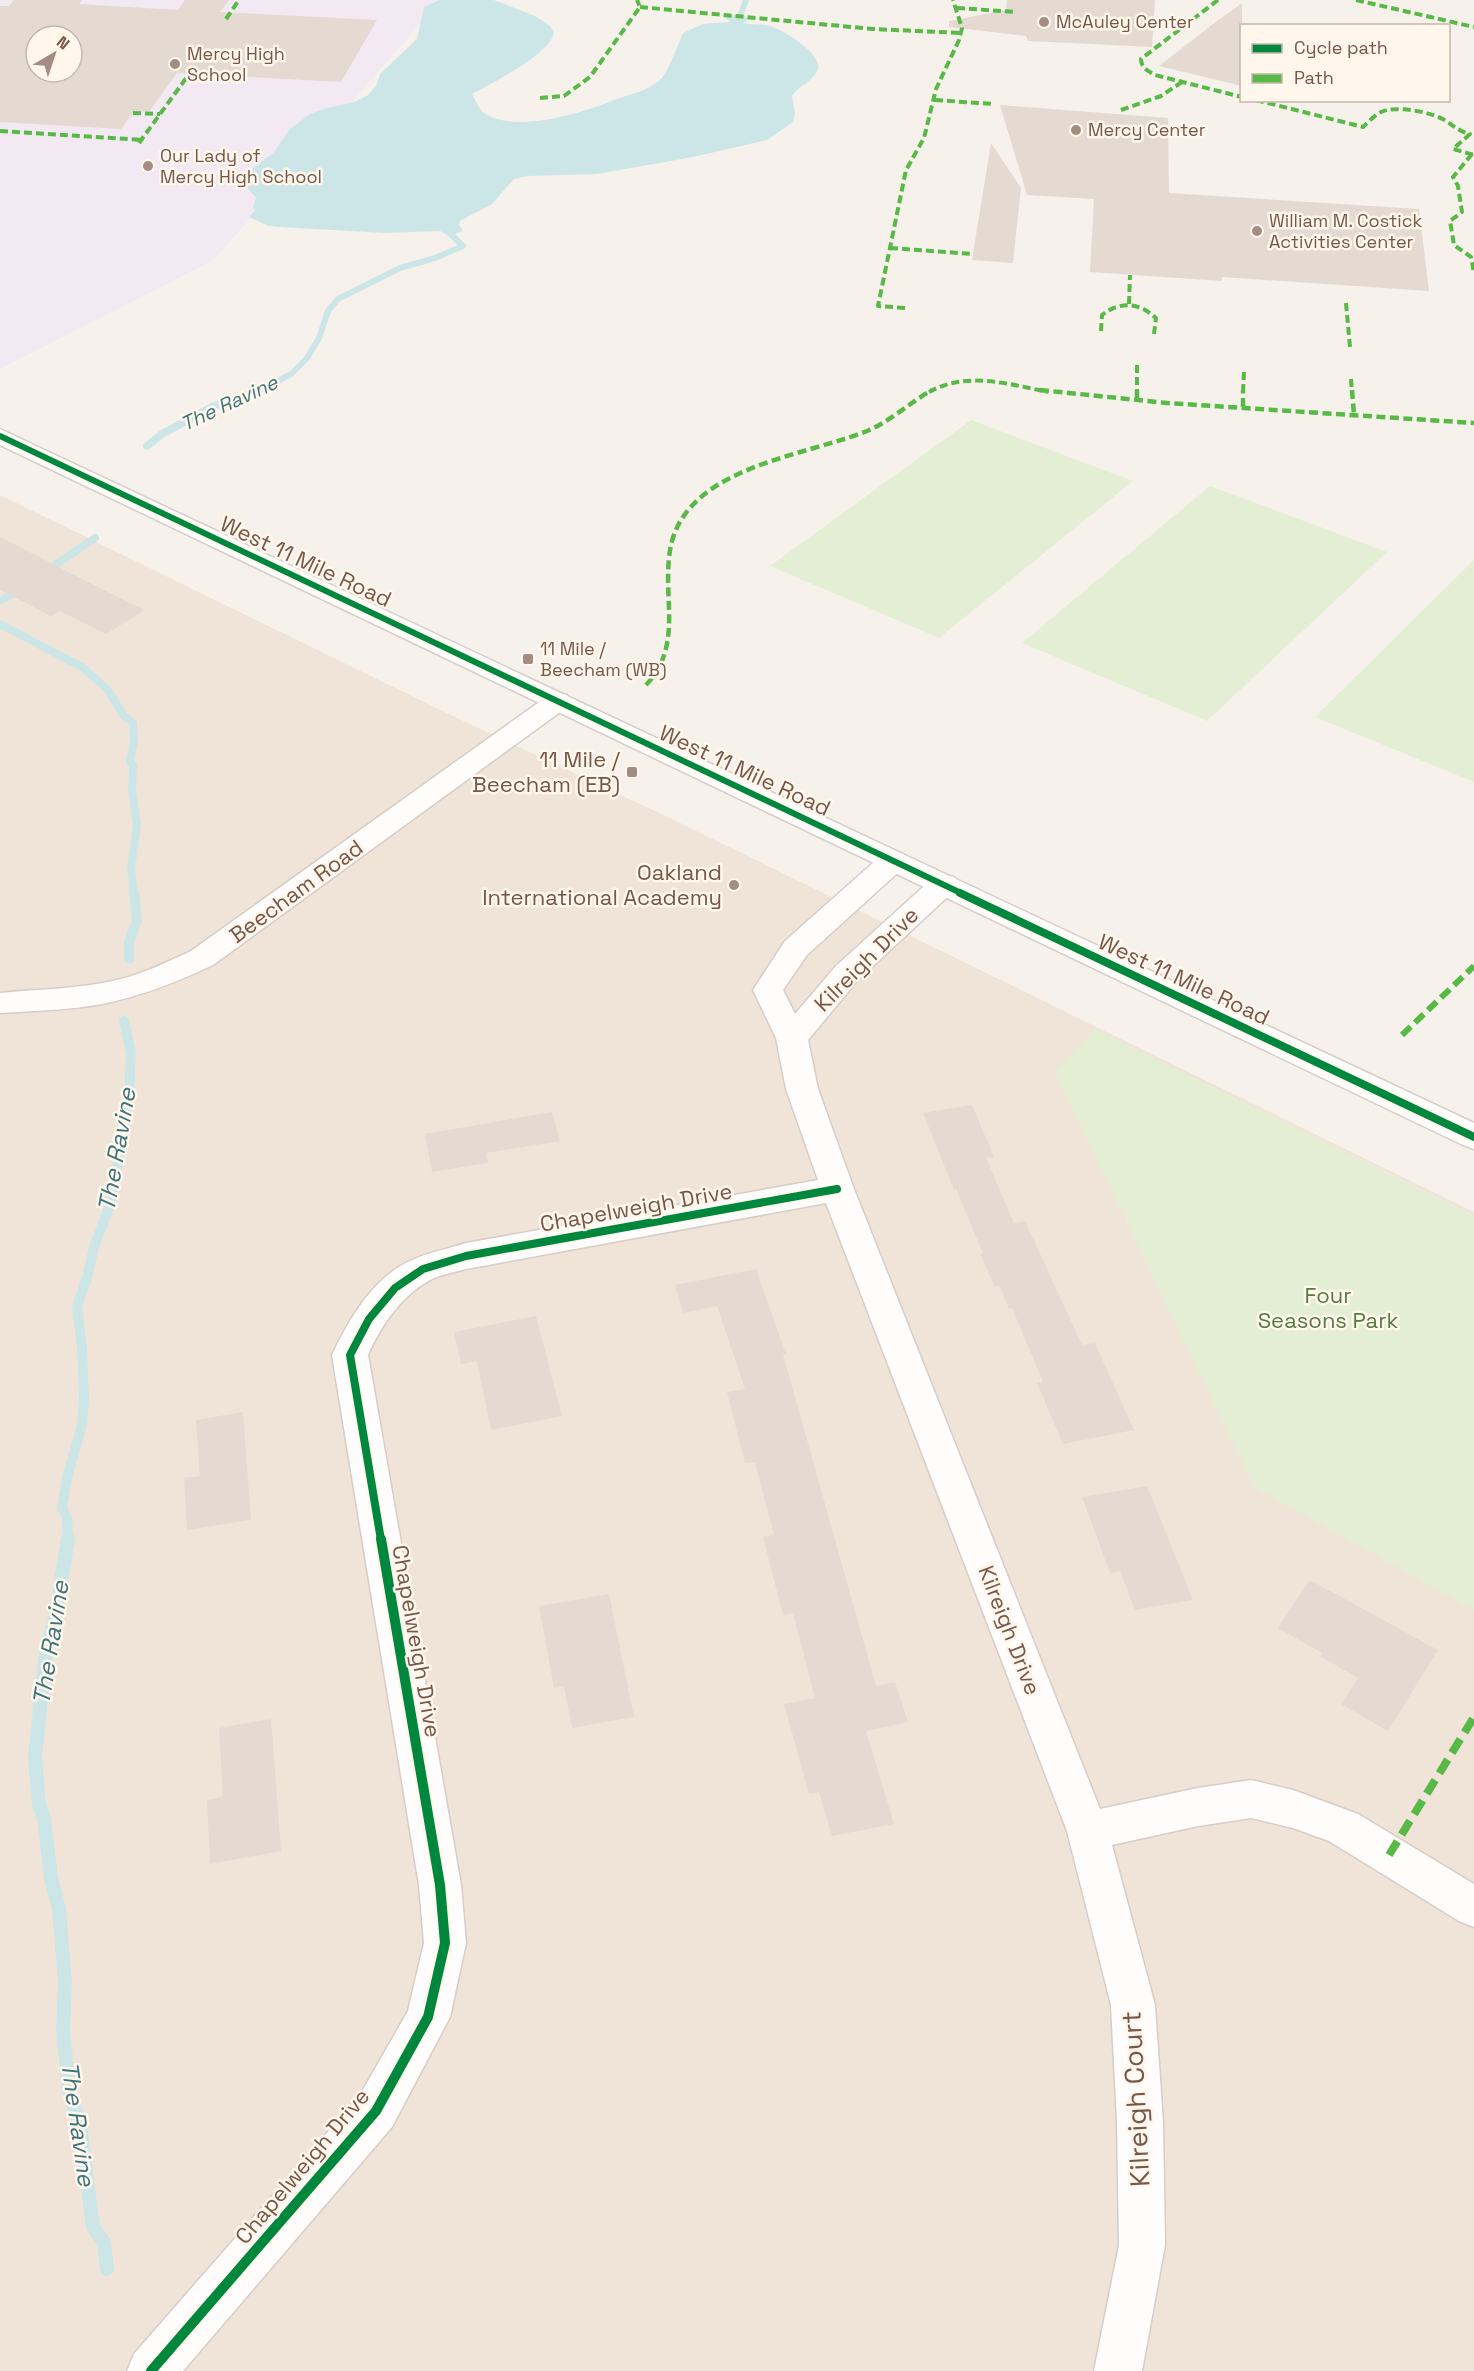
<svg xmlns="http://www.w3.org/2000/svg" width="1474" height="2371" viewBox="0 0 1474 2371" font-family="'Space Grotesk',sans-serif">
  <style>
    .residential { fill: #f0e4d8 }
    .education { fill: #f3e9f3; fill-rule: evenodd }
    .green { fill: #e4eed5 }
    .water { fill: #cce6e8 }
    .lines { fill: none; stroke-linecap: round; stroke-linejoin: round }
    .stream-far3 { stroke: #cce6e8; stroke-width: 6 }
    .stream-far2 { stroke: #cce6e8; stroke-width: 8 }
    .stream-far1 { stroke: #cce6e8; stroke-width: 10 }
    .stream { stroke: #cce6e8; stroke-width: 14 }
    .building { fill: #e4dad2; fill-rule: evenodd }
    .street-casing { stroke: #d6cdc8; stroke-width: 3 }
    .secondary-casing { stroke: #d7cdc7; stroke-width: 3 }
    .street { fill: #fefdfc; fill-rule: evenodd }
    .secondary { fill: #fefdfc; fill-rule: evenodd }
    .quiet-far3 { stroke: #58b947; stroke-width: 4; stroke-dasharray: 8 4; stroke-linecap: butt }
    .quiet-far2 { stroke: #58b947; stroke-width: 4.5; stroke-dasharray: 9 4.5; stroke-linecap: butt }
    .quiet-far1 { stroke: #58b947; stroke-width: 6; stroke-dasharray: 12 6; stroke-linecap: butt }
    .quiet { stroke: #58b947; stroke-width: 8; stroke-dasharray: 16 8; stroke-linecap: butt }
    .cycleway-far2-casing { stroke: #fff6ec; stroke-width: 9 }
    .cycleway-far1-casing { stroke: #fff6ec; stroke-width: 11 }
    .cycleway-casing { stroke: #fff6ec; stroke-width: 14 }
    .cycleway-far2 { stroke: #00873e; stroke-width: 6 }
    .cycleway-far1 { stroke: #00873e; stroke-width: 8 }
    .cycleway { stroke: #00873e; stroke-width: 10 }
    .poi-dot { fill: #a38d82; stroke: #fff6ec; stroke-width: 2 }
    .labels { text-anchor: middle; stroke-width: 5; stroke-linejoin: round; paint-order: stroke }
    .far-poi-label { font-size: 18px; fill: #76574a; stroke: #fff6ec; text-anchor: start }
    .far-water-label { font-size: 20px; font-style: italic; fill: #3c757c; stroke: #fff6ec }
    .street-label { font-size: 22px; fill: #76574a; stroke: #fff6ec }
    .poi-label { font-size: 22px; fill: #76574a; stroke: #fff6ec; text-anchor: end }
    .park-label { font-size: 22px; fill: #557c42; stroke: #fff6ec }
    .water-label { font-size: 24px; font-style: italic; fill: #3c757c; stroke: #fff6ec }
    .near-street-label { font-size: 27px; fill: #76574a; stroke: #fff6ec }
  </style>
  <rect width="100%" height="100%" fill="#f7f1eb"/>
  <!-- residential -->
  <path class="residential" d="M0 495 457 718 672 819 1474 1212V2371H0Z"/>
  <!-- education -->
  <path class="education" d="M0 0H441L214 260 0 369ZM36 36H72V72H36Z"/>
  <!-- green -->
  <g class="green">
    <path d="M971 420 1133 481 939 638 770 566Z"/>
    <path d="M1210 486 1387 552 1207 721 1022 643Z"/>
    <path d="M1474 560V782L1315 717Z"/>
    <path d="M1095 1029 1474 1215V1610L1254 1487 1054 1071Z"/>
  </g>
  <!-- water -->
  <path class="water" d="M440 0H494L535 16 550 26 554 33C550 54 491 84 472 94 475 99 479 109 484 113 516 134 582 113 614 100 630 94 646 92 660 80 668 73 679 42 683 33L703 24 729 22 730 20 723 18 740 13 749 19 744 23C751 25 760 24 767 25 781 28 823 54 818 69 814 81 799 85 792 96L795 113 793 122 767 140 693 157 597 174 528 176 514 179 492 204 460 221 459 225 463 231 449 236 440 231 385 233 279 227 269 226 249 217 255 210 253 207 256 198 247 187 252 169 274 152 290 129 310 114 327 108 354 102 368 95 376 86 380 74 417 39 424 7Z"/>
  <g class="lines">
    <!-- stream-far3 -->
    <g class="stream-far3">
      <path d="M737 25 746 0"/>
      <path d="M257 392 291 374 307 358 319 338 328 311 338 299 400 268 435 258 463 246 444 228"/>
    </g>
    <!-- stream-far2 -->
    <g class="stream-far2">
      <path d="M147 446 162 434 212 407 260 390"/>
      <path d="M43 573 95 538"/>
      <path d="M0 601 24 588"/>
      <path d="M0 624 82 667 107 689 124 716 133 723 134 740 130 761 133 765 132 791 137 825 131 869 134 894"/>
    </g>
    <!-- stream-far1 -->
    <g class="stream-far1">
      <path d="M129 959V942L137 920 134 893"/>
      <path d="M68 1540 67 1517 62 1508 67 1478 82 1425 84 1399 82 1347 77 1306 87 1278 94 1247 112 1200 129 1094 131 1053 124 1021"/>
    </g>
    <!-- stream -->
    <path class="stream" d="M68 1539 54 1624 47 1644 35 1757 39 1805 44 1818 51 1878 59 1909 65 1982 63 2032 70 2095 80 2124 93 2227 104 2243 107 2269"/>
  </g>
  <!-- building -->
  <g class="building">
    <path d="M14 0H82L79 4 178 10 185 0H229L220 12 377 20 341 82 177 73 149 112 134 111 121 129 0 122V6H9ZM36 36H72V72H36Z"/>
    <path d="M1007 0H1155L1152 47 1028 41 1026 36 949 27V21L1006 10Z"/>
    <path d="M1242 3V86L1159 66 1217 21Z"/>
    <path d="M1000 105 1168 118 1169 193 1419 209 1429 291 1222 277V281L1090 272 1094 199 1027 195Z"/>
    <path d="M991 143 1021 188 1013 263 972 260Z"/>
    <path d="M0 537 100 588 145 610 106 634 60 611 51 616 0 590Z"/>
    <path d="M972 1105 994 1157 986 1158 1014 1223 1025 1221 1082 1345 1095 1343 1134 1430 1063 1444 1037 1383 1043 1382 1012 1308 1009 1309 1000 1286 995 1287 980 1254 983 1253 956 1189 954 1190 923 1113Z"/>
    <path d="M552 1112 560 1141 486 1153 488 1163 432 1172 425 1134Z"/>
    <path d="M756 1269 786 1354H783L876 1686 895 1682 908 1722 866 1731 894 1824 832 1836 819 1792 809 1794 784 1704 815 1698 793 1613 783 1615 763 1537 774 1535 755 1462 745 1463 727 1392 745 1389 717 1306 683 1313 675 1285Z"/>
    <path d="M536 1316 562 1416 491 1430 477 1361 461 1364 454 1332Z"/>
    <path d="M243 1412 251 1520 187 1530 184 1478 200 1476 196 1420Z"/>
    <path d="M1147 1486 1193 1600 1135 1610 1120 1571 1110 1573 1082 1497Z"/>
    <path d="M1310 1580 1438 1650 1388 1731 1341 1704 1358 1678 1320 1656 1322 1653 1278 1628Z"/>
    <path d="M609 1594 634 1717 572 1728 564 1686 554 1688 539 1606Z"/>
    <path d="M271 1719 281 1851 210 1864 207 1800 223 1797 219 1728Z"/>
  </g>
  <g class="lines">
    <defs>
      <g id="street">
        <path d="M558 693 567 695 571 701 567 707 213 965C177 982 141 996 102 1004 69 1010 34 1011 0 1013V993C39 989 79 989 117 980 143 974 167 962 191 951L549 695Z"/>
        <path d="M893 852 903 854 907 861 903 868 807 955 783 990 795 1014 836 966 934 877 944 875 954 877 959 884 954 891 858 980 808 1040 818 1089 854 1189 1100 1809 1198 1788 1251 1780 1293 1790 1358 1814 1474 1884V1927L1459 1921 1329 1841 1293 1828 1251 1818 1198 1826 1112 1845 1155 2005 1163 2122 1165 2245 1142 2371H1094L1119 2245 1117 2122 1111 2005 1067 1831 826 1203 466 1269C456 1272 444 1274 434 1278 403 1293 381 1325 368 1355L461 1885 466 1943 450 2017 392 2127 183 2371H127L134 2354 360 2095 408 2011 424 1943 419 1885 332 1355C350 1318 373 1277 412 1260 429 1252 448 1249 466 1243L818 1180 786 1089 776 1038 753 990 785 941 883 854Z"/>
      </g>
      <path id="secondary" d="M0 429 1474 1123V1149L1463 1145 0 445Z"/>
    </defs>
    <!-- street casing -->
    <use href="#street" class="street-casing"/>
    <!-- secondary casing -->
    <use href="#secondary" class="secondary-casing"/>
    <!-- street -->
    <use href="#street" class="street"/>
    <!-- secondary -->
    <use href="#secondary" class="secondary"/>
    <!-- quiet-far3 -->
    <g class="quiet-far3">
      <path d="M1218 0 1141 59C1141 68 1148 71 1155 75L1242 97"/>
      <path d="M1356 0 1474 27"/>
      <path d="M640 7 873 29 961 33"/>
      <path d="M957 8 1016 12"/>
      <path d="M226 19 239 0"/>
      <path d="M540 98 564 96 590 77 640 7 637 0"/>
      <path d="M935 100 993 104"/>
      <path d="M1256 100 1363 127C1368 122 1375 115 1381 112 1395 105 1433 112 1446 121 1455 127 1459 131 1470 134L1453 149 1474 155"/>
      <path d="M1121 110 1161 96 1182 82"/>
      <path d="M133 113 160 114"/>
      <path d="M0 131 142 140"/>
      <path d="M139 143 195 66"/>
      <path d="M1472 154 1453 177 1458 186 1462 212 1450 221 1454 245 1471 257 1474 273"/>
      <path d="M890 248 973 254"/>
      <path d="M1346 303 1350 347"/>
      <path d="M1129 304 1130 275"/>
      <path d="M905 308 878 306 906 170 924 138 936 89 959 40 962 28 953 0"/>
      <path d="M1101 331 1102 315C1120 301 1139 302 1156 318L1154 334"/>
      <path d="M1137 365V392"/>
      <path d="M1351 379 1352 392"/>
      <path d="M929 392C967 371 1008 384 1048 392"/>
      <path d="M1243 392 1244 372"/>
    </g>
    <!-- quiet-far2 -->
    <g class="quiet-far2">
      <path d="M1040 390 1167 403 1474 423"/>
      <path d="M1137 390V399"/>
      <path d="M1352 390 1354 415"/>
      <path d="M1243 407V390"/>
      <path d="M646 685C686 643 659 591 672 541 693 466 805 456 867 431 891 421 909 403 932 390"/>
    </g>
    <!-- quiet-far1 -->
    <path class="quiet-far1" d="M1402 1035 1474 966"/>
    <!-- quiet -->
    <path class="quiet" d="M1389 1855 1474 1717"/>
    <defs>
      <path id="cycleway-far2" d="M0 436 963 894"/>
      <g id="cycleway-far1">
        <path d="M960 893 1474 1137"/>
        <path d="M381 1540 350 1355 369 1319 395 1288 423 1269 466 1256 837 1189"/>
      </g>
      <path id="cycleway" d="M151 2371 376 2111 428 2017 445 1943 440 1885 381 1539"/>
    </defs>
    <!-- cycleway-far2 casing -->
    <use href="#cycleway-far2" class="cycleway-far2-casing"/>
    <!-- cycleway-far1 casing -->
    <use href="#cycleway-far1" class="cycleway-far1-casing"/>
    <!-- cycleway casing -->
    <use href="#cycleway" class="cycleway-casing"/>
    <!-- cycleway-far2 -->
    <use href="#cycleway-far2" class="cycleway-far2"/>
    <!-- cycleway-far1 -->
    <use href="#cycleway-far1" class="cycleway-far1"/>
    <!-- cycleway -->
    <use href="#cycleway" class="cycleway"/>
  </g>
  <!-- markers -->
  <g class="poi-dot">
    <circle cx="1044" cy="22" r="6"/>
    <circle cx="175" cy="64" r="6"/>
    <circle cx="1076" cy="130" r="6"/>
    <circle cx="148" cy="166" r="6"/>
    <circle cx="1257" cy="231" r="6"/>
    <rect x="522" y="653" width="12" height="12" rx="3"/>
    <rect x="626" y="766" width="12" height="12" rx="3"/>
    <circle cx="734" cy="885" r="6"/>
  </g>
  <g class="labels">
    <!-- far-poi labels -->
    <g class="far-poi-label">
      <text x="1056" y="28">McAuley Center</text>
      <text x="187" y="60">Mercy High<tspan x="187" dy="21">School</tspan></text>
      <text x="1088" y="136">Mercy Center</text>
      <text x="160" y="162">Our Lady of<tspan x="160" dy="21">Mercy High School</tspan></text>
      <text x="1269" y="227">William M. Costick<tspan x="1269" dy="21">Activities Center</tspan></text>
      <text x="540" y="655">11 Mile /<tspan x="540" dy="21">Beecham (WB)</tspan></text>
    </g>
    <!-- far-water labels -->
    <g class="far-water-label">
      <text transform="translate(229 403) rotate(-25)" y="7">The Ravine</text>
    </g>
    <!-- street labels -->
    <g class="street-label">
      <text transform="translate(306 561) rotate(25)" y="8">West 11 Mile Road</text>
      <text transform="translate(745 770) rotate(25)" y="8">West 11 Mile Road</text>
      <text transform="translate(296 891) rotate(-36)" y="8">Beecham Road</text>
      <text transform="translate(866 959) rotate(-45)" y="8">Kilreigh Drive</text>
      <text transform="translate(1184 979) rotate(25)" y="8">West 11 Mile Road</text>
      <text transform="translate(636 1207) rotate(-10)" y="8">Chapelweigh Drive</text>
      <text transform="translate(1010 1630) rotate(69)" y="8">Kilreigh Drive</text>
      <text transform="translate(417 1641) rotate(80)" y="8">Chapelweigh Drive</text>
      <text transform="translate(302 2166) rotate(-50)" y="8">Chapelweigh Drive</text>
    </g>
    <!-- poi labels -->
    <g class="poi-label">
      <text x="620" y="767">11 Mile /<tspan x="620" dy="25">Beecham (EB)</tspan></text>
      <text x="722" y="880">Oakland<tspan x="722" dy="25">International Academy</tspan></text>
    </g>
    <!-- park labels -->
    <g class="park-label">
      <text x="1328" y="1303">Four<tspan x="1328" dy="25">Seasons Park</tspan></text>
    </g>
    <!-- water labels -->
    <g class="water-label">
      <text transform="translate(117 1150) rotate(-80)" y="8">The Ravine</text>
      <text transform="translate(51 1643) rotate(-81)" y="8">The Ravine</text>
      <text transform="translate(78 2124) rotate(82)" y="8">The Ravine</text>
    </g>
    <!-- near-street labels -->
    <g class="near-street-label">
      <text transform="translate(1136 2099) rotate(-93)" y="9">Kilreigh Court</text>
    </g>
  </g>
  <!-- legend -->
  <rect x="1240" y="24" width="210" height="78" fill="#fff6ec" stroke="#c8b6ab" stroke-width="1.5"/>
  <rect x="1252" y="44" width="30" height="9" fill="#00873e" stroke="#c8b6ab" stroke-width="1.5"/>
  <text x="1294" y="54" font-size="18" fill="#76574a">Cycle path</text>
  <rect x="1252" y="74" width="30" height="9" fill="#58b947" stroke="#c8b6ab" stroke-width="1.5"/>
  <text x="1294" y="84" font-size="18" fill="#76574a">Path</text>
  <!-- north arrow -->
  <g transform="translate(54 54) rotate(39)"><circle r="28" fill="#fff6ec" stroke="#c8b6ab" stroke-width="1.5"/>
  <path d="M0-4.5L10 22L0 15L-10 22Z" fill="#a38d82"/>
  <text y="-9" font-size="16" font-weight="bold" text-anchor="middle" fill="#76574a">N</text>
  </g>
</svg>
